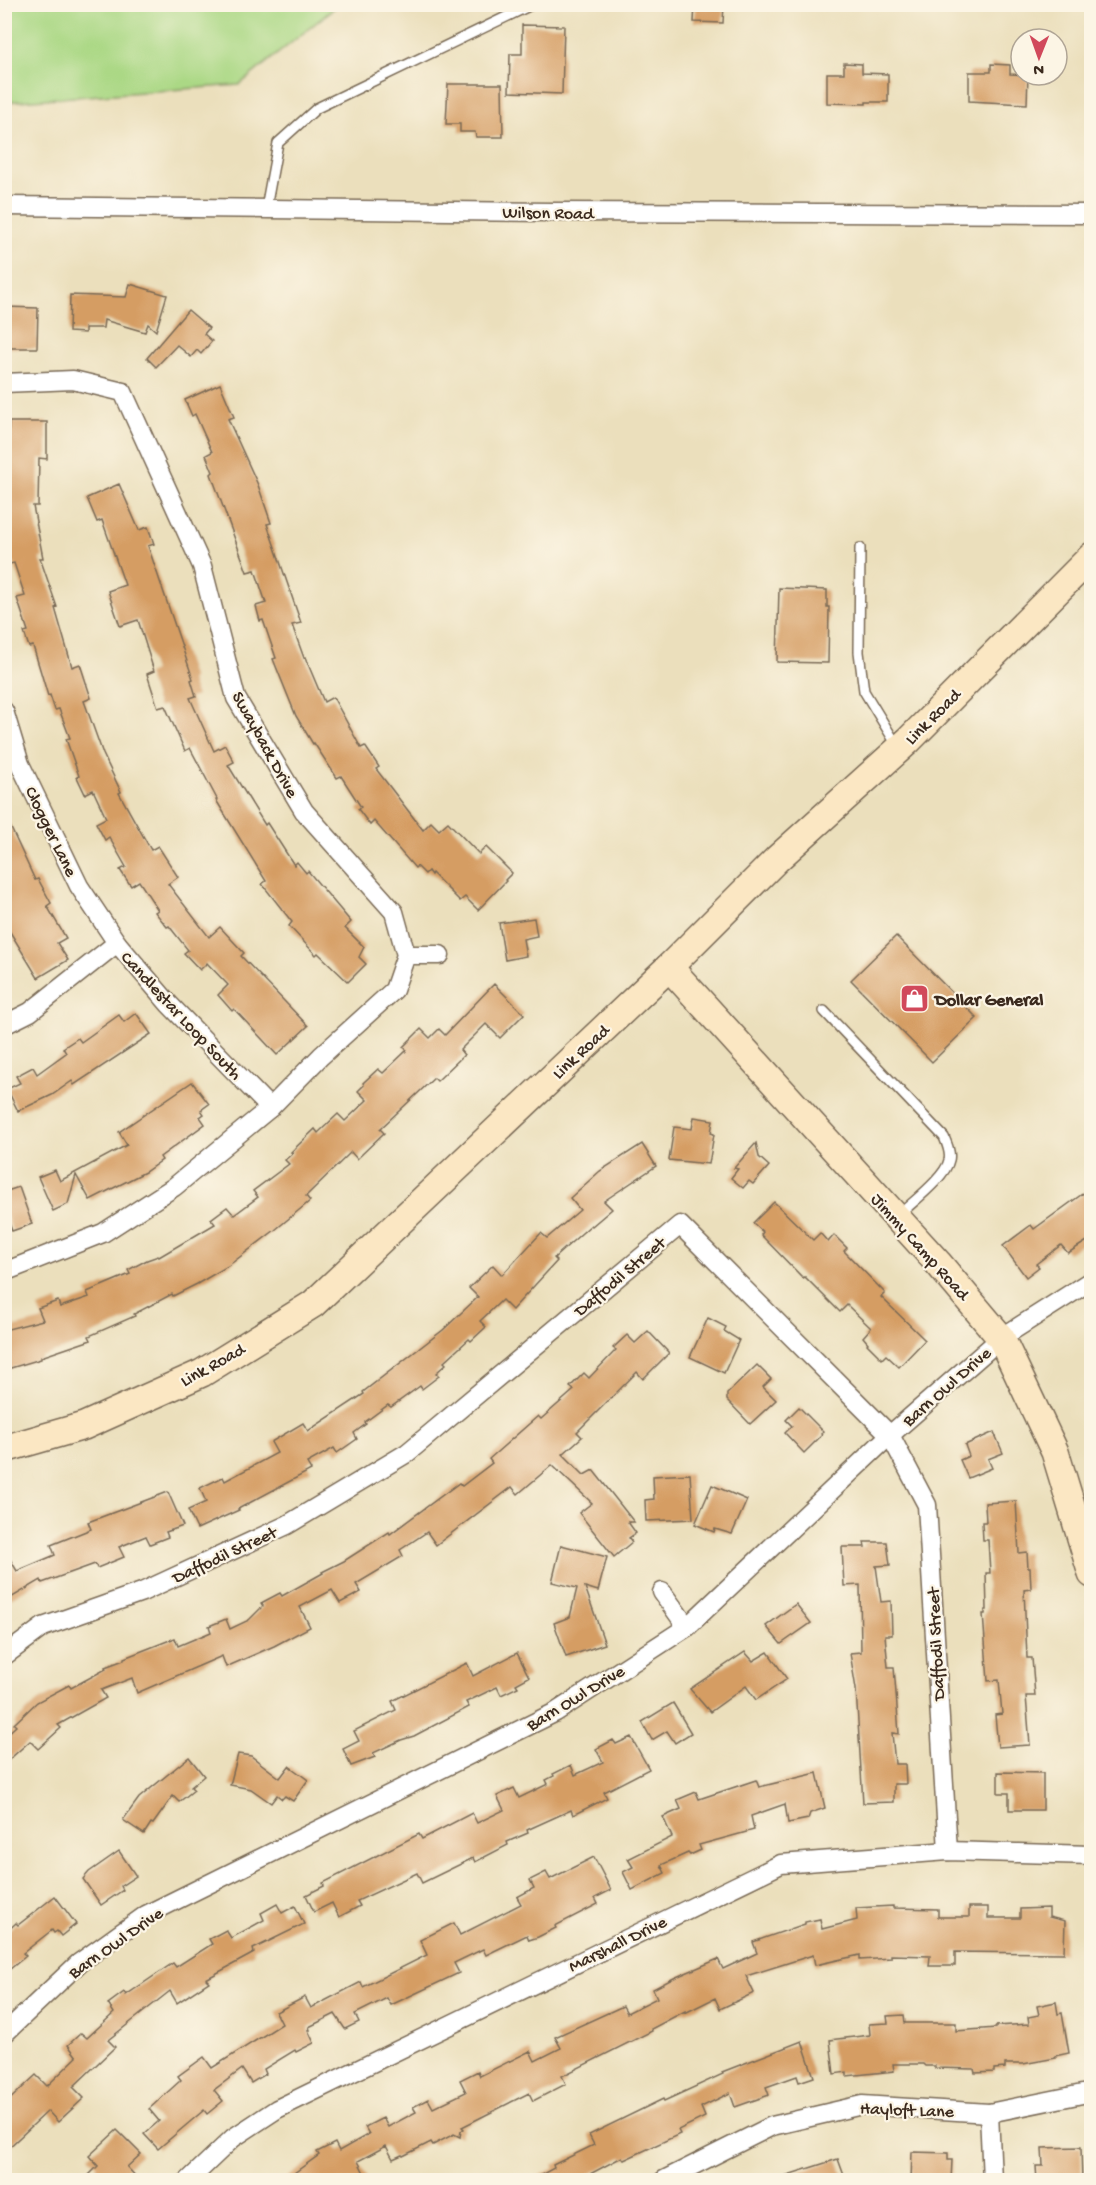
<svg xmlns="http://www.w3.org/2000/svg" width="1096" height="2185" viewBox="0 0 1096 2185" font-family="'Gochi Hand',sans-serif">
  <style>
    .grass { fill: #abd885; stroke: #738152; stroke-width: 1.5 }
    .building { fill: #d59d64 }
    .lines { fill: none; stroke-linecap: round; stroke-linejoin: round }
    .lane-casing { stroke: #796955; stroke-width: 12 }
    .street-casing { stroke: #796955; stroke-width: 21 }
    .secondary-casing { stroke: #796955; stroke-width: 30 }
    .lane { stroke: #fff; stroke-width: 9 }
    .street { stroke: #fff; stroke-width: 18 }
    .secondary { stroke: #fbe7c3; stroke-width: 27 }
    .labels { text-anchor: middle; stroke-width: 4.5; stroke-linejoin: round; paint-order: stroke }
    .street-label { font-size: 18px; fill: #3b2a1e; stroke: #fcf5e5 }
    .poi-label { font-size: 18px; font-weight: bold; fill: #3b2a1e; stroke: #fcf5e5; text-anchor: start }
  </style>
  <rect width="100%" height="100%" fill="#fcf5e5"/>
  <filter id="ink" filterUnits="userSpaceOnUse"><feTurbulence type="fractalNoise" baseFrequency=".0167" numOctaves="2"/><feDisplacementMap in="SourceGraphic" scale="12" xChannelSelector="R" yChannelSelector="G"/><feConvolveMatrix kernelMatrix="1 2 1 2 8 2 1 2 1" color-interpolation-filters="sRGB"/></filter>
  <filter id="wash" filterUnits="userSpaceOnUse"><feTurbulence type="fractalNoise" baseFrequency=".008" numOctaves="4" result="noise"/><feDisplacementMap in="SourceGraphic" scale="24" xChannelSelector="R" yChannelSelector="G"/><feGaussianBlur stdDeviation="1.35" result="paint"/><feColorMatrix in="noise" values="0 0 0 0 0 0 0 0 0 0 0 0 0 0 0 0 0 1.4 0 .05"/><feComposite in="paint" operator="in"/></filter>
  <g filter="url(#wash)">
    <rect width="100%" height="100%" fill="#ebdfbc"/>
    <!-- grass -->
    <path class="grass" d="M5 4H338V5L239 85 5 102Z"/>
    <g id="blocks">
      <!-- building -->
      <g class="building">
        <path d="M695 4H724L723 23 694 22Z"/>
        <path d="M522 25 564 26 562 94 509 92 510 54H522Z"/>
        <path d="M844 63 862 64V73L888 74V102H866V104L827 103V73H844Z"/>
        <path d="M991 64 1010 65V74L1028 75 1027 104 969 101V72H991Z"/>
        <path d="M448 84H502L503 137H476L475 132H460V124H446Z"/>
        <path d="M130 284 167 295 156 331 148 324 145 332 104 320 103 328H85V333L69 332 70 295 126 297Z"/>
        <path d="M4 307 38 308 37 348H4Z"/>
        <path d="M188 310 209 328 204 334 212 341 201 354 197 350 191 357 177 345 156 367 147 358Z"/>
        <path d="M220 384 234 417 228 419 258 485 271 523 267 524 301 623 292 625 304 658 305 657 324 702 333 697 361 748 365 746 379 767 376 769 423 830 431 822 439 830 448 822 479 854 486 847 512 873 505 880 506 881 478 910 465 897 460 901 432 873 431 875 428 871 425 874 417 866 415 868 374 821 370 825 358 809 361 807 341 776 337 778 314 743 313 744 296 716 273 659 276 658 263 620 260 621 256 606 266 603 255 570 247 572 211 474 213 472 206 455 212 452 195 414 192 416 185 400Z"/>
        <path d="M9 422H47V459L39 458 38 506H33L43 558H40L57 607 55 608 72 667 80 664 91 698 84 701 103 754 121 792 119 793 151 850 158 846 178 877 168 884 209 937 220 927 244 953 241 956 308 1026 277 1055 234 1009 232 1011 218 995 228 985 207 963 200 970 184 953 188 950 169 926 167 927 155 912 158 910 139 881 131 886 120 870 126 867 109 837 105 840 96 823 106 818 93 790 85 794 77 777 79 776 66 739 70 738 59 709 55 710 50 695 48 696 33 646 29 647 24 632 28 631 17 598 25 596 14 563 4 565V469H6Z"/>
        <path d="M119 484 139 530 148 527 154 544 148 546 193 679 191 680 196 696 190 698 214 751 225 745 234 762 228 765 265 825 267 823 294 865 297 862 306 873 308 871 351 922 345 928 364 947 359 957 366 964 348 982 318 953 316 955 289 926 292 922 262 884 266 881 216 800 217 799 190 748 185 751 165 706 158 708 147 674 154 671 138 620 120 626 108 591 125 585 102 520 97 522 87 498Z"/>
        <path d="M779 588 827 590V607H829L828 663 777 662Z"/>
        <path d="M4 813 35 880 38 879 51 903 47 906 66 938 57 943 68 960 38 978 4 922Z"/>
        <path d="M534 918 537 936 523 939 526 956 505 960 499 923Z"/>
        <path d="M896 936 977 1018 932 1062 851 980Z"/>
        <path d="M494 984 524 1014 500 1038 486 1024 460 1050 464 1055 437 1081 434 1078 380 1129 384 1133 357 1159 351 1152 306 1196 310 1201 275 1230 228 1266 197 1284 173 1296 172 1294 134 1314 135 1316 89 1336 91 1340 41 1357V1359L4 1370V1330L43 1320 38 1308 58 1301 60 1307 89 1297 87 1292 130 1274 128 1270 147 1260 158 1256 159 1257 215 1224 211 1219 227 1207 234 1215 258 1197 253 1191 289 1164 285 1160 293 1153 291 1152 315 1129 318 1133 338 1114 345 1121 367 1100 358 1091 364 1085 363 1083 378 1069 383 1073 407 1050 403 1047 421 1029 430 1038 439 1029 445 1035Z"/>
        <path d="M136 1013 151 1034 74 1085 72 1081 52 1095 18 1111 7 1089 20 1083 16 1076 33 1067 37 1074 66 1053 63 1048 78 1038 81 1042 119 1015 124 1022Z"/>
        <path d="M192 1082 209 1104 201 1110 204 1114 200 1117 205 1124 160 1157 162 1160 145 1172 90 1200 76 1175 68 1204 53 1211 38 1177 55 1170 60 1181 127 1145 119 1132Z"/>
        <path d="M694 1117 713 1120 711 1133 714 1134 709 1164 669 1160 674 1127 692 1129Z"/>
        <path d="M756 1143 759 1157 769 1166 753 1184 749 1181 743 1188 731 1178 738 1169 734 1168Z"/>
        <path d="M642 1144 656 1166 604 1201 612 1209 592 1226 591 1225 554 1258 557 1261 512 1310 502 1300 480 1321 486 1327 471 1341 469 1339 444 1362 446 1364 436 1373 439 1376 422 1389 420 1386 391 1407 388 1405 365 1422 366 1424 354 1433 357 1439 337 1453 334 1448 307 1463 311 1470 238 1509 239 1510 197 1529 188 1510 206 1502 200 1488 223 1477 225 1481 277 1453 271 1442 303 1423 308 1431 364 1394 363 1392 443 1330 478 1297 469 1288 493 1265 502 1275 541 1233 547 1238 580 1210 570 1198 600 1171Z"/>
        <path d="M19 1187 32 1224 12 1231 4 1209V1192Z"/>
        <path d="M1092 1187V1238L1068 1253 1061 1245 1036 1264 1039 1267 1026 1277 1003 1246 1031 1225 1034 1229Z"/>
        <path d="M774 1202 813 1240 820 1233 828 1242 834 1235 847 1248 844 1251 885 1293 881 1297 925 1340 899 1367 886 1355 882 1359 867 1344 868 1343 863 1337 871 1328 847 1305 840 1312 805 1277 803 1278 761 1235 763 1232 753 1223Z"/>
        <path d="M708 1318 726 1327 724 1331 739 1340 724 1373 690 1357Z"/>
        <path d="M648 1331 669 1353 643 1379 637 1372 577 1432 582 1437 563 1454 584 1475 593 1470 634 1522H628L636 1533 629 1538 632 1542 614 1557 579 1513 592 1503 552 1465 518 1494 512 1487 436 1545 427 1532 400 1550 403 1556 356 1584 361 1592 340 1603 332 1590 300 1607 310 1627 274 1646 226 1667 222 1656 137 1693 132 1678 101 1690 106 1698 58 1725 61 1728 38 1749 30 1741 4 1764V1737L16 1726 14 1724 37 1702 69 1685 71 1688 106 1669 105 1667 124 1660V1658L175 1638 178 1646 211 1632 209 1626 226 1619 230 1629 249 1620 263 1606 261 1603 280 1593 282 1596 323 1573 322 1572 344 1561 389 1532 390 1534 459 1483 462 1486 492 1463 489 1459 538 1416 541 1419 574 1390 570 1387 584 1373 589 1378 616 1350 613 1348 627 1335 635 1343Z"/>
        <path d="M757 1365 771 1379 763 1387 776 1400 750 1424 727 1400V1394Z"/>
        <path d="M799 1407 823 1431 821 1434 822 1435 804 1453 785 1433 792 1426 786 1420Z"/>
        <path d="M994 1432 1003 1453 988 1459 992 1468 968 1478 960 1460 969 1456 965 1445Z"/>
        <path d="M690 1474 693 1519 646 1521 645 1500 654 1499 653 1476Z"/>
        <path d="M712 1485 747 1500 732 1534 715 1529 714 1532 695 1524Z"/>
        <path d="M168 1492 183 1526 166 1532 168 1537 150 1544 146 1536 119 1547 124 1557 97 1568 95 1564 42 1583 41 1580 4 1602V1549L17 1571 55 1555 51 1545 91 1529 88 1522Z"/>
        <path d="M1016 1501 1019 1553 1027 1552 1028 1568H1030L1031 1589 1024 1590 1027 1658H1032L1035 1696H1026L1030 1745 998 1747 995 1715 1002 1714 999 1680 988 1681 983 1614H985V1610H987L986 1573H990L988 1540H983L982 1522H986L985 1503Z"/>
        <path d="M864 1542H887L890 1565 876 1566 881 1602 891 1601 892 1635H885L888 1667H894L899 1734 892 1733 895 1764H905L906 1784H894V1802L863 1803 856 1689 850 1653 861 1652 860 1585 844 1586 842 1547H865Z"/>
        <path d="M561 1545 607 1557 598 1591 585 1587 605 1644 566 1657 554 1623 570 1617 577 1588 552 1582Z"/>
        <path d="M796 1604 811 1623 781 1644 766 1626Z"/>
        <path d="M745 1652 753 1661 768 1652 787 1679 756 1700 746 1686 710 1712 690 1689Z"/>
        <path d="M517 1653 529 1677 516 1684 518 1687 501 1695 497 1687 466 1702 469 1707 414 1736 401 1740 373 1753 375 1757 351 1766 343 1749 359 1741 354 1731 396 1710 392 1701 467 1663 473 1676Z"/>
        <path d="M673 1703 691 1733 675 1743 667 1731 652 1740 642 1722Z"/>
        <path d="M631 1737 649 1769 604 1792 607 1798 573 1815 571 1810 527 1830 528 1833 507 1842 508 1845 475 1862 473 1858 422 1883 417 1873 357 1901 360 1906 339 1917 332 1903 314 1912 306 1895 324 1886 323 1883 419 1834 422 1839 472 1813 477 1823 504 1810 497 1796 514 1788 519 1798 548 1784 546 1780 554 1776 553 1774 571 1765 575 1775 603 1762 596 1749 613 1740 616 1744Z"/>
        <path d="M238 1754 251 1756 280 1778 289 1766 308 1780 293 1801 285 1796 282 1799 277 1795 271 1803 251 1789 230 1785Z"/>
        <path d="M189 1757 204 1776 191 1787 194 1790 179 1802 173 1796 153 1824 151 1823 144 1834 123 1820 139 1798Z"/>
        <path d="M998 1772 1043 1773V1810H1009V1793H998Z"/>
        <path d="M817 1773 825 1808 810 1813 808 1819 788 1823 785 1804 751 1816 754 1830 699 1845 701 1850 690 1855 688 1853 661 1865 665 1873 632 1890 623 1872 633 1867 628 1859 672 1837 663 1817 681 1809 677 1800 696 1792 699 1799 756 1780 759 1787Z"/>
        <path d="M119 1851 136 1876 121 1886 123 1890 101 1905 83 1879 89 1872Z"/>
        <path d="M594 1857 611 1890 595 1898 598 1904 555 1926 556 1928 538 1937 529 1940 527 1935 486 1955 483 1949 454 1963 459 1973 391 2005 387 1998 355 2014 359 2022 345 2029 335 2014 309 2027 310 2030H308L314 2043 296 2052 295 2050 264 2069 266 2074 251 2083 242 2069 214 2090 223 2101 207 2114 204 2110 158 2149 144 2134 159 2121 149 2109 181 2080 178 2076 204 2057 212 2068 282 2024 276 2012 305 1997 311 2008 361 1982 363 1987 427 1955 420 1940 454 1923 460 1935 521 1904 517 1897 534 1888 530 1880 546 1872 550 1879Z"/>
        <path d="M55 1896 76 1924 61 1936 57 1931 54 1933 52 1930 23 1953 26 1956 4 1974V1934L16 1923 18 1925Z"/>
        <path d="M277 1904 282 1913 295 1906 304 1924 253 1949 254 1953 206 1979 209 1982 177 2003 170 1991 108 2040 115 2047 73 2087 84 2098 58 2122 48 2111 4 2152V2105L36 2075 47 2086 77 2057 68 2045 81 2033 87 2038 114 2013 108 2004 124 1992 126 1995 173 1963 176 1967 212 1944 209 1939 226 1930 231 1938 264 1920 261 1913Z"/>
        <path d="M893 1906V1908L938 1909V1917H969V1907H988V1918H1020V1909L1049 1908V1917L1065 1921 1064 1953 955 1952V1966H929L930 1956 891 1955V1958L860 1960V1955L815 1965 813 1955 746 1976 754 1993 720 2009 715 1998 685 2013V2011L651 2029 652 2031 562 2076 566 2084 533 2101 529 2093 462 2127 464 2129 461 2131 460 2137 454 2134 433 2145 431 2142 403 2156 402 2155 393 2159 386 2146 358 2161 368 2181H283L319 2155 317 2152 335 2143 339 2151 369 2134 365 2127 383 2118 388 2127 416 2112 413 2107 428 2099 433 2108 466 2092 460 2080 478 2071 480 2076 530 2051 535 2061 561 2048 555 2037 623 2006 627 2013 657 1998 653 1989 674 1978 718 1959 723 1969 757 1953 753 1942 805 1924V1922L820 1919 822 1929 857 1920 856 1908Z"/>
        <path d="M1056 2002 1058 2014 1062 2013 1069 2053 1055 2056 1056 2058 1023 2064H1005V2068L994 2069V2072L975 2073 974 2069 935 2068V2066H925L923 2064H893L894 2071 847 2076V2072L834 2074 830 2040 870 2035 869 2024 888 2023 887 2016 904 2015 905 2023H956V2031L996 2028V2026L1029 2024 1028 2017 1039 2015 1037 2006Z"/>
        <path d="M802 2041 814 2077 799 2082 797 2076 766 2087 769 2095 735 2107 730 2093 701 2107 705 2117 678 2130 680 2134 624 2160 622 2157 577 2181H530L554 2168 553 2165 594 2145 589 2135 663 2099 664 2101 723 2074 722 2072Z"/>
        <path d="M117 2130 141 2154 127 2167 140 2181H83L98 2166 89 2156Z"/>
        <path d="M1081 2147 1082 2181H1037L1036 2166H1043L1042 2148Z"/>
        <path d="M912 2152 948 2153V2160H952L951 2181H911Z"/>
        <path d="M838 2159 846 2181H781V2177Z"/>
      </g>
    </g>
  </g>
  <g filter="url(#ink)">
    <use href="#blocks" fill-opacity="0" stroke="#796955" stroke-width="1.5"/>
    <g class="lines">
      <defs>
        <g id="lane">
          <path d="M266 208 278 143 317 108 533 4"/>
          <path d="M860 548 859 652 864 691 898 747"/>
          <path d="M824 1011 944 1137C947 1144 951 1153 949 1160 946 1177 911 1203 898 1216"/>
        </g>
        <g id="street">
          <path d="M4 206 551 212 1092 214"/>
          <path d="M4 383 73 380 123 392 202 566 236 698 304 811 394 912 406 955 394 990 321 1056 270 1108 174 1187 103 1233 4 1272"/>
          <path d="M4 711 20 764 79 886 117 943"/>
          <path d="M406 955H440"/>
          <path d="M4 1025 30 1012 117 943 169 1004 270 1108"/>
          <path d="M662 1592 687 1627"/>
          <path d="M4 1656 43 1627 142 1592 287 1525 407 1453 680 1225 890 1435 927 1505 948 1851"/>
          <path d="M4 2034 79 1963 146 1915 556 1712 687 1627 890 1435 1001 1338 1092 1280"/>
          <path d="M989 2113 992 2180"/>
          <path d="M189 2180 233 2138 277 2109 781 1864 948 1851 1092 1855"/>
          <path d="M664 2180 772 2126 862 2105 989 2113 1092 2092"/>
        </g>
        <g id="secondary">
          <path d="M669 967 938 1263 1001 1338 1055 1452 1092 1574"/>
          <path d="M4 1449 84 1426 202 1373 313 1304 669 967 777 859 909 740 1092 556"/>
        </g>
      </defs>
      <!-- lane casing -->
      <use href="#lane" class="lane-casing"/>
      <!-- street casing -->
      <use href="#street" class="street-casing"/>
      <!-- secondary casing -->
      <use href="#secondary" class="secondary-casing"/>
      <!-- lane -->
      <use href="#lane" class="lane"/>
      <!-- street -->
      <use href="#street" class="street"/>
      <!-- secondary -->
      <use href="#secondary" class="secondary"/>
    </g>
  </g>
  <!-- icons -->
  <defs>
    <symbol id="shop-square" viewBox="-11 -11 22 22"><rect x="-9" y="-9" width="18" height="18" rx="4" fill="#d1495b" stroke="#fcf5e5"/><path d="M-5-2.5h2.3a2.7 3.5 0 0 1 5.4 0H5L5.5 6h-11ZM-1.5-2.5h3a1.5 2.3 0 0 0-3 0Z" fill="#fff"/></symbol>
  </defs>
  <g fill-rule="evenodd">
    <use href="#shop-square" x="898" y="982" width="33" height="33"/>
  </g>
  <g class="labels">
    <!-- street labels -->
    <g class="street-label">
      <text transform="translate(548 212) rotate(1)" y="6">Wilson Road</text>
      <text transform="translate(932 716) rotate(-45)" y="6">Link Road</text>
      <text transform="translate(266 744) rotate(61)" y="6">Swayback Drive</text>
      <text transform="translate(52 831) rotate(64)" y="6">Clogger Lane</text>
      <text transform="translate(182 1015) rotate(47)" y="6">Candlestar Loop South</text>
      <text transform="translate(580 1051) rotate(-43)" y="6">Link Road</text>
      <text transform="translate(921 1246) rotate(48)" y="6">Jimmy Camp Road</text>
      <text transform="translate(619 1276) rotate(-40)" y="6">Daffodil Street</text>
      <text transform="translate(212 1364) rotate(-29)" y="6">Link Road</text>
      <text transform="translate(946 1386) rotate(-41)" y="6">Barn Owl Drive</text>
      <text transform="translate(224 1554) rotate(-25)" y="6">Daffodil Street</text>
      <text transform="translate(935 1644) rotate(-93)" y="6">Daffodil Street</text>
      <text transform="translate(575 1697) rotate(-31)" y="6">Barn Owl Drive</text>
      <text transform="translate(115 1942) rotate(-35)" y="6">Barn Owl Drive</text>
      <text transform="translate(617 1943) rotate(-26)" y="6">Marshall Drive</text>
      <text transform="translate(907 2109) rotate(2)" y="6">Hayloft Lane</text>
    </g>
    <!-- poi labels -->
    <g class="poi-label">
      <text x="935" y="1005">Dollar General</text>
    </g>
  </g>
  <!-- margin -->
  <rect width="1096" height="2185" fill="none" stroke="#fcf5e5" stroke-width="24"/>
  <!-- north arrow -->
  <g transform="translate(1039 57) rotate(181)"><circle r="28" fill="#fcf5e5" stroke="#afa495" stroke-width="1.5"/>
  <path d="M0-4.5L10 22L0 15L-10 22Z" fill="#d1495b"/>
  <text y="-9" font-size="16" font-weight="bold" text-anchor="middle" fill="#3b2a1e">N</text>
  </g>
</svg>
